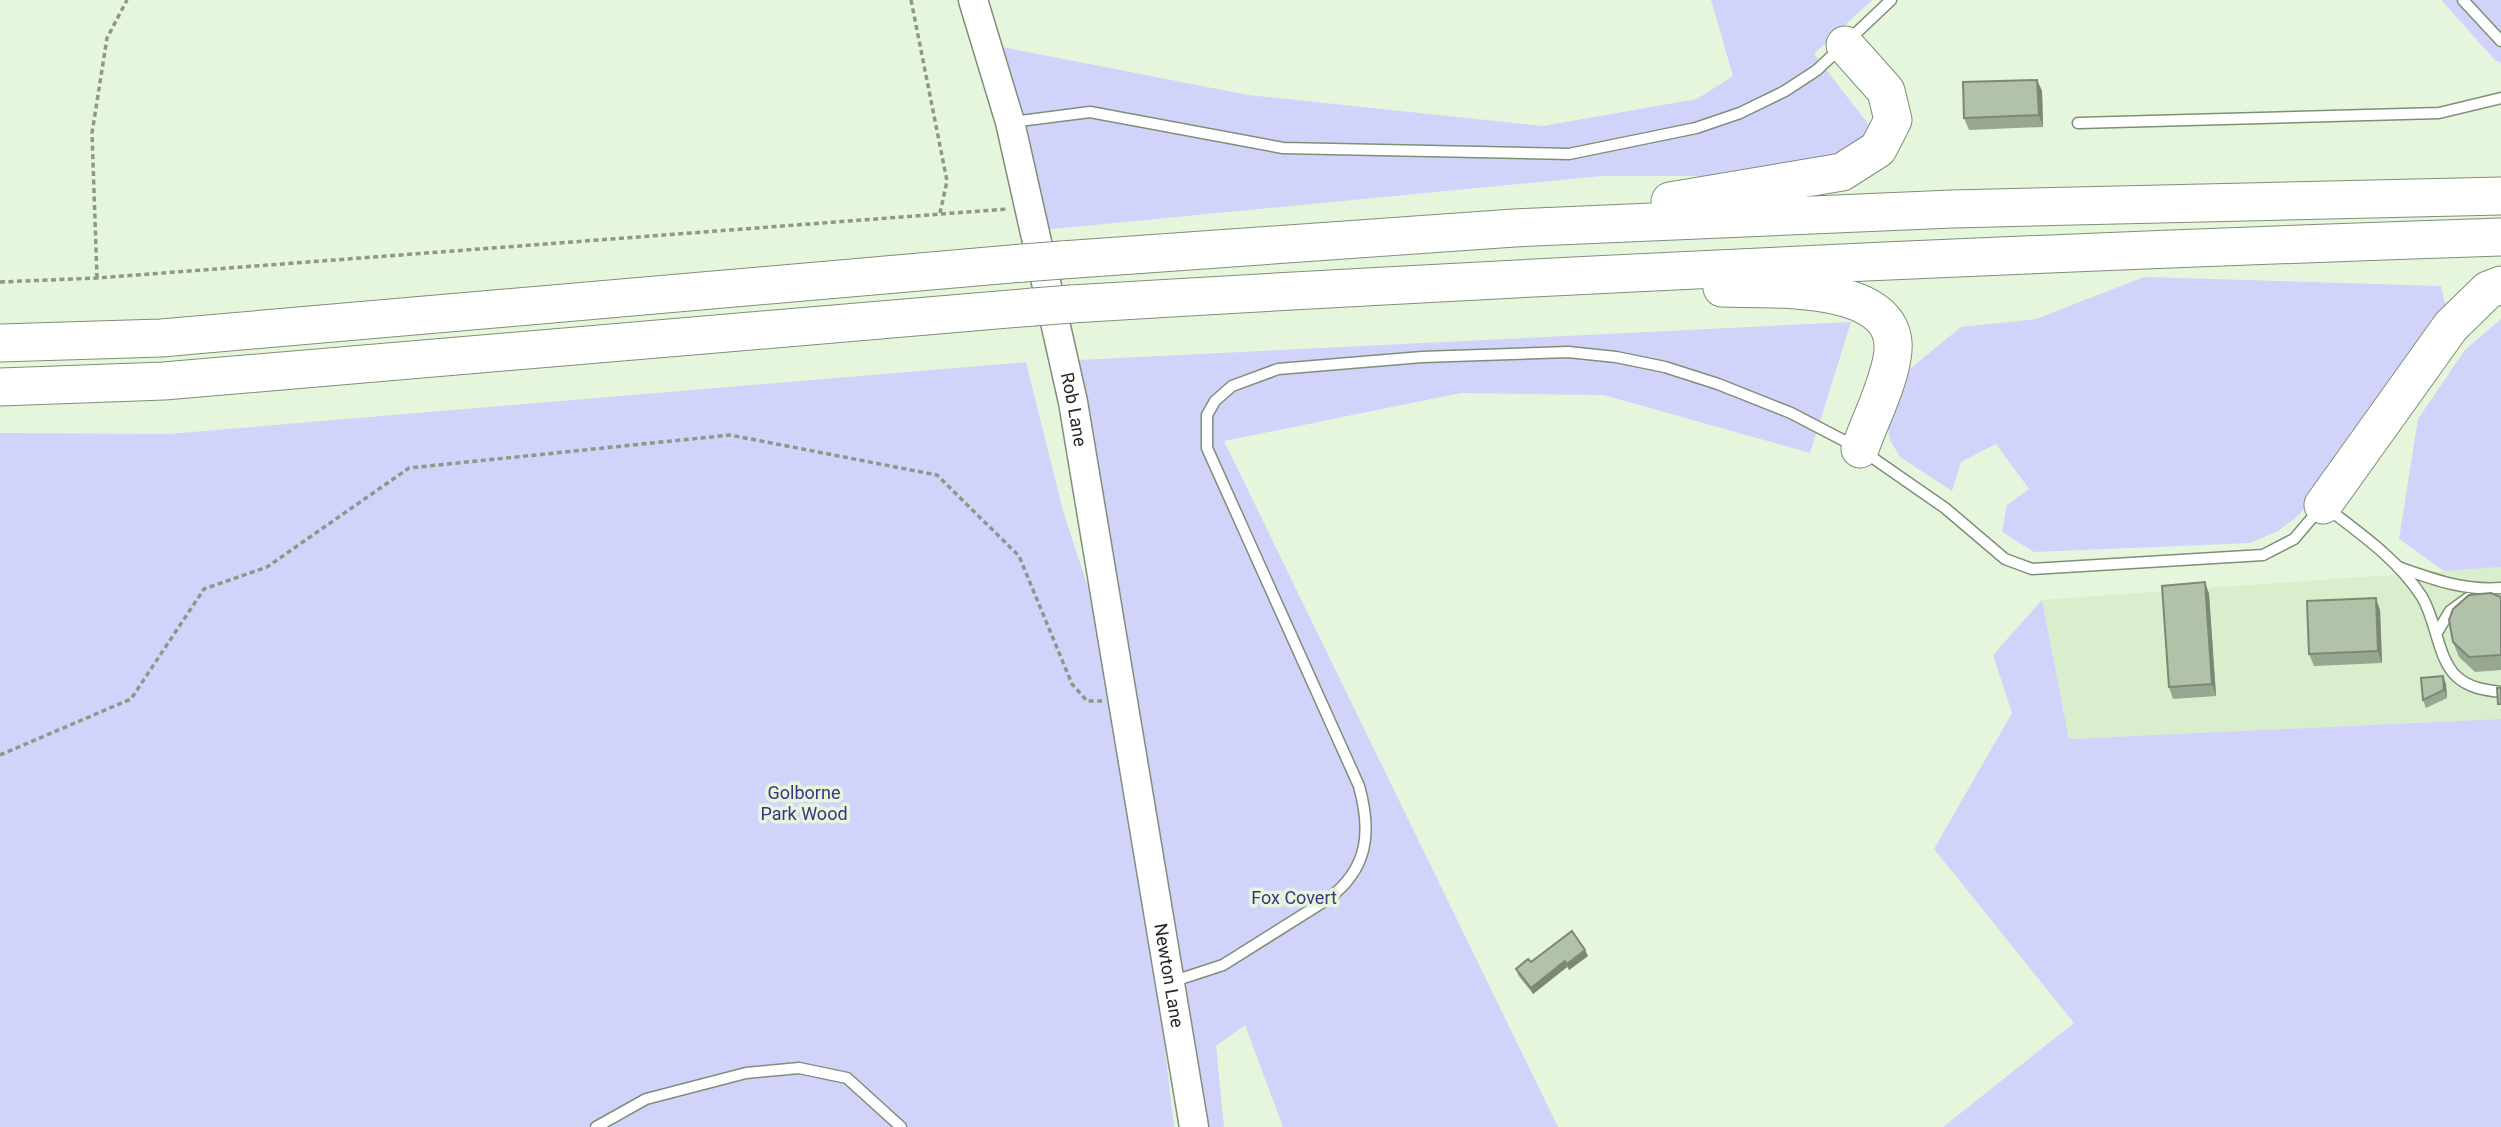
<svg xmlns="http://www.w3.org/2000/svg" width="2501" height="1127" viewBox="0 0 2501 1127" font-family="Roboto,sans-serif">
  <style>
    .built { fill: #d8eecd }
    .green { fill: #d1d3fa }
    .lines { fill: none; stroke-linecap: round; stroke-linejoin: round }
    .lane-casing { stroke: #7f8f77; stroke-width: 13 }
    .secondary-casing { stroke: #7f8f77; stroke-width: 31 }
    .highway-casing { stroke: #7f8f77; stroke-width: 39 }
    .path { stroke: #8d9987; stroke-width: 3.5; stroke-dasharray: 5 3.5; stroke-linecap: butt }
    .lane { stroke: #fff; stroke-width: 10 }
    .secondary { stroke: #fff; stroke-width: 28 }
    .highway { stroke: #fff; stroke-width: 37 }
    .highway-bridge-casing { stroke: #7f8f77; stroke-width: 39; stroke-linecap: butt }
    .highway-bridge { stroke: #fff; stroke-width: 37 }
    .wall { fill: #98a790 }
    .shaded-wall { fill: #7c8876 }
    .building { fill: #b1c2a8; stroke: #7c8876; stroke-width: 2 }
    .labels { text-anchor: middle; stroke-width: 7; stroke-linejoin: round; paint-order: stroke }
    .street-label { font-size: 18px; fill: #242a20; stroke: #e5f6dc }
    .park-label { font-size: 18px; fill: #3a3480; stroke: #e5f6dc }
  </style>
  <rect width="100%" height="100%" fill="#e5f6dc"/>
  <!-- built -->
  <path class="built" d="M2501 567V719L2069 739 2042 600Z"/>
  <!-- green -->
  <g class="green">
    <path d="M1711 0H1872L1814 54 1872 129 1875 140 1813 165 1733 176H1602L1042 230 997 46 1248 95 1543 126 1697 99 1733 76Z"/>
    <path d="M2441 0H2501V63L2495 60Z"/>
    <path d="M2144 277 2441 286 2448 317 2299 515 2278 531 2250 543 2034 552 2002 532 2007 505 2029 489 1996 444 1961 462 1952 491 1900 457 1890 440 1887 421 1906 372 1961 327 2036 319Z"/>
    <path d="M2501 319V567L2444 571 2399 539 2418 419 2465 350Z"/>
    <path d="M1851 322 1810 453 1604 395 1461 393 1224 441 1558 1127H1283L1245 1025 1216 1046 1224 1127H1196L1129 736 1174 1127H0V433L169 434 1026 362 1063 511 1121 688 1057 361Z"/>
    <path d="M2042 600 2069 739 2501 719V1127H1943L2074 1023 1934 849 2012 713 1993 655Z"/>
  </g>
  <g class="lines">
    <defs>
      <g id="lane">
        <path d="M2463 0 2501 41"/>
        <path d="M1012 122 1090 112 1283 148 1569 154 1696 128 1740 113 1785 91 1817 70 1891 0"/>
        <path d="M2078 123 2439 113 2501 98"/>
        <path d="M2398 567C2432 579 2464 591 2501 588"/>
        <path d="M2438 631 2450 611 2468 598"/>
        <path d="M1171 982 1223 965 1328 899C1368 869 1372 833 1359 786L1207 448V415L1215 401 1232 386 1278 369 1422 357 1568 352 1616 357 1665 367 1718 384 1791 413 1860 449 1945 508 2005 559 2032 569 2263 555 2294 539 2323 505C2358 532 2398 559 2422 597 2437 622 2437 657 2456 676 2469 688 2484 690 2501 692"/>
        <path d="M596 1127 646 1099 746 1073 799 1068 847 1078 901 1127"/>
      </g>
      <g id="secondary">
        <path id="s1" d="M973 0 1010 122 1073 402 1194 1127"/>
      </g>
      <g id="highway">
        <path d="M1670 201 1842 172 1878 149 1893 120 1886 91 1845 45"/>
        <path d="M1062 260 1514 228 1952 209 2501 196"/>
        <path d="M1722 288C1769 290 1907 280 1892 358 1887 388 1870 420 1860 449"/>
        <path d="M1072 304C1548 275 2024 253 2501 237"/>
        <path d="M0 343 161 338 1023 263"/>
        <path d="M0 387 164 381 1033 307"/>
        <path d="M2323 505 2451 326 2488 290 2501 285"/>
      </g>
    </defs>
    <!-- lane casing -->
    <use href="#lane" class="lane-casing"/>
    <!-- secondary casing -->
    <use href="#secondary" class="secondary-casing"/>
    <!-- highway casing -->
    <use href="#highway" class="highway-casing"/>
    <!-- path -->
    <g class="path">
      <path d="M911 0 947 181 940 213"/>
      <path d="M97 278 92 133 107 38 127 0"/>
      <path d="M0 282 97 278 1007 209"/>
      <path d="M0 755 131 699 204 589 267 567 409 468 730 435 937 475 1019 556 1072 684 1087 701H1102"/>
    </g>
    <!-- lane -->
    <use href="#lane" class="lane"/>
    <!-- secondary -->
    <use href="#secondary" class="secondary"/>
    <!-- highway -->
    <use href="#highway" class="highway"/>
    <defs>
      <g id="highway-bridge">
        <path d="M1023 263 1062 260"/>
        <path d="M1033 307 1072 304"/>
      </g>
    </defs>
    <!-- highway-bridge casing -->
    <use href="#highway-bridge" class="highway-bridge-casing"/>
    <!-- highway-bridge -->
    <use href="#highway-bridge" class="highway-bridge"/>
  </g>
  <!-- wall -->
  <g class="wall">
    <path d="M2037 80 2042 91 2043 127 1969 130 1964 118Z"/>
    <path d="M2205 582 2209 594 2216 696 2173 699 2169 687Z"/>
    <path d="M2501 597V670L2475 672 2459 657 2453 642Z"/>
    <path d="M2380 610 2382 663 2314 666 2309 654Z"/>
    <path d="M2443 676 2446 684 2447 698 2426 708 2423 700Z"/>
    <path d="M1588 956 1569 970 1567 967 1533 994 1518 975 1516 969 1531 962Z"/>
  </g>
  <!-- shaded-wall -->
  <g class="shaded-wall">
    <path d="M2037 80 2042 91 2043 127 2039 115Z"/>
    <path d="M2205 582 2209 594 2216 696 2212 684Z"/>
    <path d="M2376 598 2380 610 2382 663 2378 651Z"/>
    <path d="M2443 676 2446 684 2447 698 2444 690Z"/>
    <path d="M1585 950 1588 956 1569 970 1567 964Z"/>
    <path d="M1565 961 1567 967 1533 994 1531 988Z"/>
  </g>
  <!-- building -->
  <g class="building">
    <path d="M2037 80 2039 115 1964 118 1963 82Z"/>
    <path d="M2205 582 2212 684 2169 687 2162 586Z"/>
    <path d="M2491 593 2501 597V655L2469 657 2453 642 2449 620 2453 609 2469 595Z"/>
    <path d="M2376 598 2378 651 2309 654 2307 601Z"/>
    <path d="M2443 676 2444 690 2423 700 2421 678Z"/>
    <path d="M2497 688H2501V704H2498Z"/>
    <path d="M1572 931 1585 950 1567 964 1565 961 1531 988 1516 969 1528 959 1531 962Z"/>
  </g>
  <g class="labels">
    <!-- street labels -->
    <g class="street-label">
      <text dy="6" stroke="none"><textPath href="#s1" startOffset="422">Rob Lane</textPath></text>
      <text dy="6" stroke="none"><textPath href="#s1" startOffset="996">Newton Lane</textPath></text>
    </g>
    <!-- park labels -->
    <g class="park-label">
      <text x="804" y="799">Golborne<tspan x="804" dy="21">Park Wood</tspan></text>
      <text x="1294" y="904">Fox Covert</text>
    </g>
  </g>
</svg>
